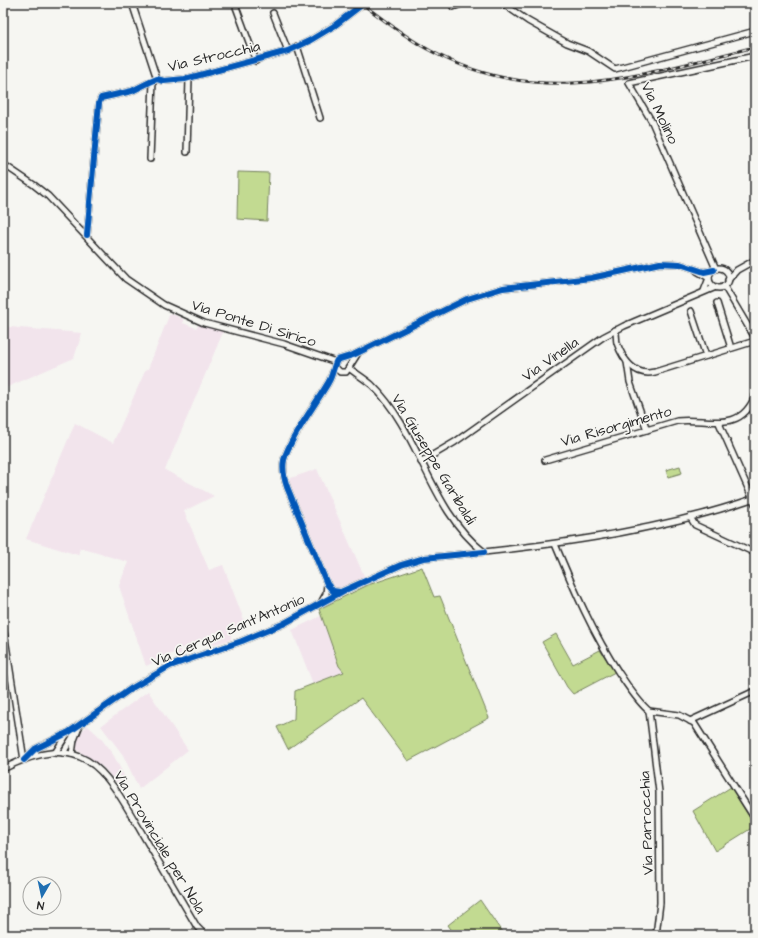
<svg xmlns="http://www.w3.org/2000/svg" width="758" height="938" viewBox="0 0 758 938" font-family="'Architects Daughter',sans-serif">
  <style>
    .built { fill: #f2e4ec }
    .green { fill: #c2da91; stroke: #76825e }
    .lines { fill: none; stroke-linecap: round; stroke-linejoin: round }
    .minor-casing { stroke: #2b2b2b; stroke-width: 8 }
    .minor { stroke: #f6f6f2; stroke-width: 5 }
    .rail-casing { stroke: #2b2b2b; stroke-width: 3 }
    .rail { stroke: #f6f6f2; stroke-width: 1.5; stroke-dasharray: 4.5; stroke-linecap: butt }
    .cycleway-casing { stroke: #f6f6f2; stroke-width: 8 }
    .cycleway { stroke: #0057b8; stroke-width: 6 }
    .labels { text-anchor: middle; stroke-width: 3.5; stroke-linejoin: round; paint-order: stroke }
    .street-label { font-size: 15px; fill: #2b2b2b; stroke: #f6f6f2 }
  </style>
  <rect width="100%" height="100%" fill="#f6f6f2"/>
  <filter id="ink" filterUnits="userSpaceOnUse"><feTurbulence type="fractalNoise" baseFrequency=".025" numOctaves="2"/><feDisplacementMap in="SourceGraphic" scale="8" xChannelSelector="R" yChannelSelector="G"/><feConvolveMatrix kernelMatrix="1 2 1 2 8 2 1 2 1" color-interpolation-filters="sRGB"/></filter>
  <g filter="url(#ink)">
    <!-- built -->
    <g class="built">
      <path d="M170 313 183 319V323L196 328 199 324 223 332 165 470 214 496 184 511 209 570 223 565 247 628 231 632V640L211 645 208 639 180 649 182 656 177 658 174 653 146 666 119 586 128 562 80 548 78 555 26 539 75 423 113 443 146 369H148Z"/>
      <path d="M3 326 19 328 82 333 74 358 3 389Z"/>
      <path d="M317 469 365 578 341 589 334 586 331 582 288 479Z"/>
      <path d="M321 616 339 666 344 672 313 684 292 630Z"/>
      <path d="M148 691 188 750 139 789 123 755 101 726Z"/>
      <path d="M87 725 100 737 114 756 127 782 117 783 103 767 77 750 76 739Z"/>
    </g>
    <!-- green -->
    <g class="green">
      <path d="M238 172 269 173 267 221 237 219Z"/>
      <path d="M680 466 682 473 668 477 666 470Z"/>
      <path d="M422 567 434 597 440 596 489 718 408 761 361 698 288 749 277 727 294 719 295 691 344 672 339 666 319 609 368 585Z"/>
      <path d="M556 634 573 664 600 650 615 672 573 694 567 687 542 642Z"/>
      <path d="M731 787 755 826 715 851 693 811Z"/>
      <path d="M480 900 504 935H455L448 925Z"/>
    </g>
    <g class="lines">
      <defs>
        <g id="minor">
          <path d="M132 3 157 79"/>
          <path d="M502 3 528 21 567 43 588 51 615 69 755 31"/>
          <path d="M236 7 256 61"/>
          <path d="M453 7 464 3"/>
          <path d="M273 13 288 51"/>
          <path d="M297 46 320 118"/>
          <path d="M187 152 189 78"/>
          <path d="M150 159 153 81"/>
          <path d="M3 164 34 185 48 196 126 279 164 305 204 323 284 344 336 362"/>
          <path d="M87 235 99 103 101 98 132 91 150 82 157 79 164 81 185 79 288 51 309 41 334 26 364 3"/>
          <circle cx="719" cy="278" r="10"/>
          <path d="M716 269 652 122 629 83 755 56"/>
          <path d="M697 271 709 278 704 291"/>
          <path d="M728 280 737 270 755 260"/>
          <path d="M724 286 755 338"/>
          <path d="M717 303 731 348"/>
          <path d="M691 311 706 356"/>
          <path d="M615 330C617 334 616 339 617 343 623 360 635 377 655 372L755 341"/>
          <path d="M627 362 630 382 647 430"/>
          <path d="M336 368 340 372H346L358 353"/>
          <path d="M350 369C357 374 365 379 372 385 421 433 429 509 484 552 576 542 668 528 755 498"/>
          <path d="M719 423 755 504"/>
          <path d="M545 460 677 421C706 417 740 435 755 396"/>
          <path d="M421 462 455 442 603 337 624 326 716 287"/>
          <path d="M690 517 695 525 755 553"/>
          <path d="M555 544C574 589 592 632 619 673 628 686 637 701 649 711L679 715 694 723 755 819"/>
          <path d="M340 592 333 591 327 584 287 487C284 478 282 470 284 460 289 440 317 402 328 383 333 375 333 367 337 360L353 355 467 299 503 288 591 278 660 263 680 264 704 272 714 270"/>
          <path d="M322 601 326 594 327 584"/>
          <path d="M3 625 24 760"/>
          <path d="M649 711 659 792 660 903 656 935"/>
          <path d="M690 721 755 691"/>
          <path d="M55 753 67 734"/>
          <path d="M63 753 74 735"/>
          <path d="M72 754 74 740 80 725"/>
          <path d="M24 760 35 749 69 732 132 688 170 666 242 641 283 624 343 591 401 565 424 558 484 552"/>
          <path d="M3 769C85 727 106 771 143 835 161 866 179 896 197 927L205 935"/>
        </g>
      </defs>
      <!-- minor casing -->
      <use href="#minor" class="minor-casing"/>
      <!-- minor -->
      <use href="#minor" class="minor"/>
      <defs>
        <path id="rail" d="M361 3C384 20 406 38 431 51 542 111 642 74 755 47"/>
      </defs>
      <!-- rail casing -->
      <use href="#rail" class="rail-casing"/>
      <!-- rail -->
      <use href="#rail" class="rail"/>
      <defs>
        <g id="cycleway">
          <path d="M87 235 99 103 101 98 132 91 150 82 157 79 164 81 185 79 288 51 309 41 334 26 364 3"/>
          <path d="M340 592 333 591 327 584 287 487C284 478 282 470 284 460 289 440 317 402 328 383 333 375 333 367 337 360L353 355 467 299 503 288 591 278 660 263 680 264 704 272 714 270"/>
          <path d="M24 760 35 749 69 732 132 688 170 666 242 641 283 624 343 591 401 565 424 558 484 552"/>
        </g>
      </defs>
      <!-- cycleway casing -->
      <use href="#cycleway" class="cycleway-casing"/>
      <!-- cycleway -->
      <use href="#cycleway" class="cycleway"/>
    </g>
  </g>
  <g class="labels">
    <!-- street labels -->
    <g class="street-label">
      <text transform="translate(214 56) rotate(-13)" y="5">Via Strocchia</text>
      <text transform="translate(660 113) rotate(64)" y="5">Via Molino</text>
      <text transform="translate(254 323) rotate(17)" y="5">Via Ponte Di Sirico</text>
      <text transform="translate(550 359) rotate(-35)" y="5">Via Vinella</text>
      <text transform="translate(616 426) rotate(-16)" y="5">Via Risorgimento</text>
      <text transform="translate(434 459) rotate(59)" y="5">Via Giuseppe Garibaldi</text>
      <text transform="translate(228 630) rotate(-23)" y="5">Via Cerqua Sant'Antonio</text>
      <text transform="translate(646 823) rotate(-92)" y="5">Via Parrocchia</text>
      <text transform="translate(160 842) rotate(59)" y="5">Via Provinciale per Nola</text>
    </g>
  </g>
  <!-- margin -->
  <rect width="758" height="938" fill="none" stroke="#f6f6f2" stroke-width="16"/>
  <rect x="8" y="8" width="742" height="922" fill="none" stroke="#2b2b2b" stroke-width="1.5" filter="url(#ink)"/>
  <!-- north arrow -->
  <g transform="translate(42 896) rotate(189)"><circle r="19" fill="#f6f6f2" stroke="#a5a5a2"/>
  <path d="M0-3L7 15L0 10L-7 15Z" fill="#1f6fb2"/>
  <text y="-6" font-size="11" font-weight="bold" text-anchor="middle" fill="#2b2b2b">N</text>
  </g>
</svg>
